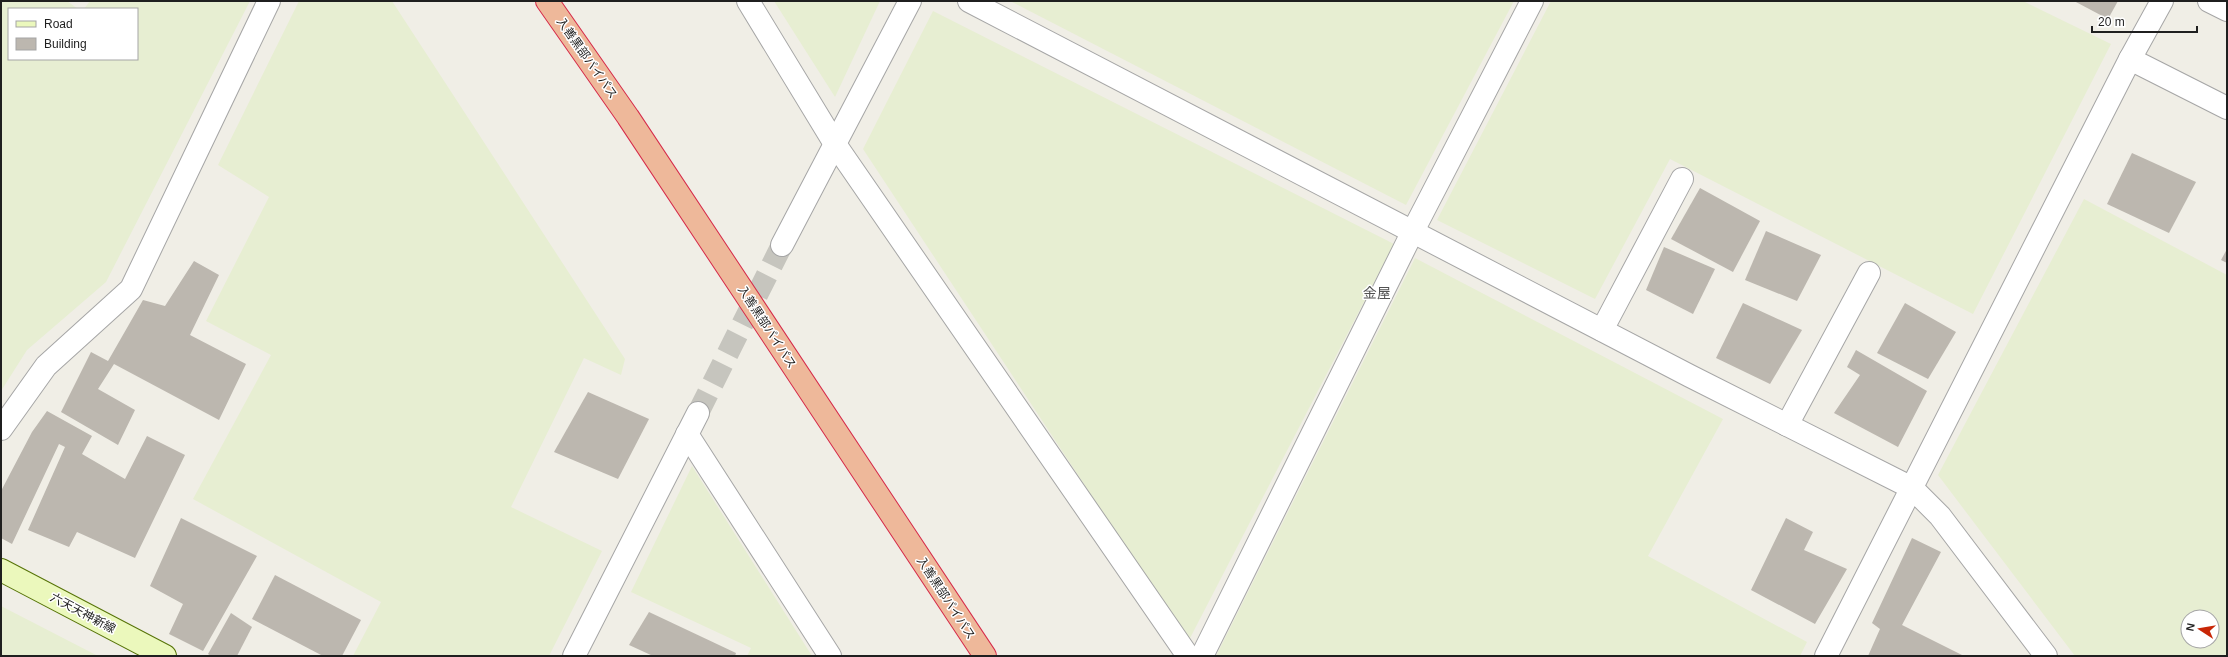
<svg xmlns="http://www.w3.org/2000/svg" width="2228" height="657" viewBox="0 0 2228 657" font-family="Helvetica,'Noto Sans JP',sans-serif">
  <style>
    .farmland { fill: #e7eed2; fill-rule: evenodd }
    .building { fill: #bcb7af }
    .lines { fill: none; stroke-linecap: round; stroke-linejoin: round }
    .minor-tunnel { stroke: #c6c5be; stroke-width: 22; stroke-dasharray: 22 11; stroke-linecap: butt }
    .minor-casing { stroke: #a6a6a6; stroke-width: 24 }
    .tertiary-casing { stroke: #a6a6a6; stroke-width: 24 }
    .secondary-casing { stroke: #577408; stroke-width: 24 }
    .trunk-casing { stroke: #d62b4a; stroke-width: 24 }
    .minor { stroke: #fff; stroke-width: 22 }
    .tertiary { stroke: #fff; stroke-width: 22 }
    .secondary { stroke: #ebf8bc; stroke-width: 22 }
    .trunk { stroke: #eeb89a; stroke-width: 22 }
    .labels { text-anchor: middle; stroke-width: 3; stroke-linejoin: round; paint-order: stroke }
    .street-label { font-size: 12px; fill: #1f1f1f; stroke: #fff }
    .quarter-label { font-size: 14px; fill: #525252; stroke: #fff }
  </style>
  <rect width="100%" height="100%" fill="#f0eee6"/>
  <!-- farmland -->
  <g class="farmland">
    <path d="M1 1H67L78 9H9V59H137V9H84L90 1H250L106 282 27 350 1 391Z"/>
    <path d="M299 1H392L625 359 621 375 584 358 511 507 602 551 549 656H353L381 602 193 499 271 355 206 321 269 197 218 165Z"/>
    <path d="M774 1H880L835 97Z"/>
    <path d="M1010 1H1514L1406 205Z"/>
    <path d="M1551 1H2023L2111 44 1973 314 1670 159 1595 299 1437 220Z"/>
    <path d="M933 11 1394 244 1188 642 863 149Z"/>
    <path d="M2084 199 2227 275V656H2075L1938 475ZM2188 617H2212V641H2188Z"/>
    <path d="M1415 258 1723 419 1648 556 1807 642 1800 656H1216Z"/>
    <path d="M692 466 812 656H747L751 648 631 592Z"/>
    <path d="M1 606 98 656H1Z"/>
  </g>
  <!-- building -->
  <g class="building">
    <path d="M2074 1H2118L2108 19Z"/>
    <path d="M2132 153 2196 182 2169 233 2107 204Z"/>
    <path d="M1700 188 1760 221 1733 272 1671 239Z"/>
    <path d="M1766 231 1821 255 1797 301 1745 280Z"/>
    <path d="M1664 247 1715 269 1693 314 1646 290Z"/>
    <path d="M2227 249V263L2221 260Z"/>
    <path d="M194 261 219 275 190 335 246 364 219 420 114 364 98 389 135 410 118 445 61 412 91 352 108 361 143 300 165 306Z"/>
    <path d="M1743 303 1802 330 1770 384 1716 358Z"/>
    <path d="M1905 303 1956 332 1928 379 1877 353Z"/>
    <path d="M1856 350 1927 391 1898 447 1834 413 1860 375 1847 367Z"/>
    <path d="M588 392 649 419 618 479 554 452Z"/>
    <path d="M47 411 92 436 82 454 125 479 147 436 185 455 135 558 77 532 69 547 28 530 65 447 59 444 12 544 1 538V491L32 432Z"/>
    <path d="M181 518 257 556 203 651 169 634 183 604 150 586Z"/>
    <path d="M1786 518 1813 532 1804 550 1847 569 1815 624 1751 590Z"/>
    <path d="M1912 538 1941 552 1902 625 1964 656H1868L1880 629 1872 623Z"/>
    <path d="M275 575 361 620 342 656H323L252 619Z"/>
    <path d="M649 612 736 653 735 656H653L629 645Z"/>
    <path d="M231 613 252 627 237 656H211L208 654Z"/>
  </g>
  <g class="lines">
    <!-- minor-tunnel -->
    <path class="minor-tunnel" d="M698 413 782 245"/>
    <defs>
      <g id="minor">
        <path d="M748 1 835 144 1188 656"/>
        <path d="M2209 1 2227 10"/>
        <path d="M2130 59 2227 108"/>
        <path d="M782 245 910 1"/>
        <path d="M1602 330 1682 179"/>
        <path d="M1787 425 1869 273"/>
        <path d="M1 429 46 366 131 289 269 1"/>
        <path d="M687 434 830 656"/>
        <path d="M574 656 698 413"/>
        <path d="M1202 656 1413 231 1532 1"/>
        <path d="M1826 656 2130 59 2162 1"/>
      </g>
      <path id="tertiary" d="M969 1 1690 376 1912 488 1940 516 2046 656"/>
      <path id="secondary" d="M1 570 165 656"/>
      <path id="trunk" d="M547 1 628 117 985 656"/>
    </defs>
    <!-- minor casing -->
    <use href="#minor" class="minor-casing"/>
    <!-- tertiary casing -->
    <use href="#tertiary" class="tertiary-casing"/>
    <!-- secondary casing -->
    <use href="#secondary" class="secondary-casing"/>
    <!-- trunk casing -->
    <use href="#trunk" class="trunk-casing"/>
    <!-- minor -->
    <use href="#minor" class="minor"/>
    <!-- tertiary -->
    <use href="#tertiary" class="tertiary"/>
    <!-- secondary -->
    <use href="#secondary" class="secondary"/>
    <!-- trunk -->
    <use href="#trunk" class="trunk"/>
  </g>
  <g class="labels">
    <!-- street labels -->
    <g class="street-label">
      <text transform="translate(587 58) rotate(55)" y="4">入善黒部バイパス</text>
      <text transform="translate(767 327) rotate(57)" y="4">入善黒部バイパス</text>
      <text transform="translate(946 598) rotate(57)" y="4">入善黒部バイパス</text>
      <text transform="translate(83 613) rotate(28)" y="4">六天天神新線</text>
    </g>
    <!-- quarter labels -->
    <g class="quarter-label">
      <text x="1377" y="298">金屋</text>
    </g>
  </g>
  <!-- border -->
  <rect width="2228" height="657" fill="none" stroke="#1f1f1f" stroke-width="4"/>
  <!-- legend -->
  <rect x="8" y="8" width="130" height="52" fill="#ffffff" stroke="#a5a5a5"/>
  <rect x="16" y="21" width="20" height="6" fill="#ebf8bc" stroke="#a5a5a5"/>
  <text x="44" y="28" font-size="12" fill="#1f1f1f">Road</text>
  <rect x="16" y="38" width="20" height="12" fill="#bcb7af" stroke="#a5a5a5"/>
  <text x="44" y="48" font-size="12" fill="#1f1f1f">Building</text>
  <!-- north arrow -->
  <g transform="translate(2200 629) rotate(282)"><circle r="19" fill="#ffffff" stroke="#a5a5a5"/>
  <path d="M0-3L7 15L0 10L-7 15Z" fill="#c82606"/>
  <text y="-6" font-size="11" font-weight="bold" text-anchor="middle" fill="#1f1f1f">N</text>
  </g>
  <!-- scale -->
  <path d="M2092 26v6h105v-6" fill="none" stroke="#1f1f1f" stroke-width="2"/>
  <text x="2098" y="26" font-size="12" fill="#1f1f1f" stroke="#ffffff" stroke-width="3" paint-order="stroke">20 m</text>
</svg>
